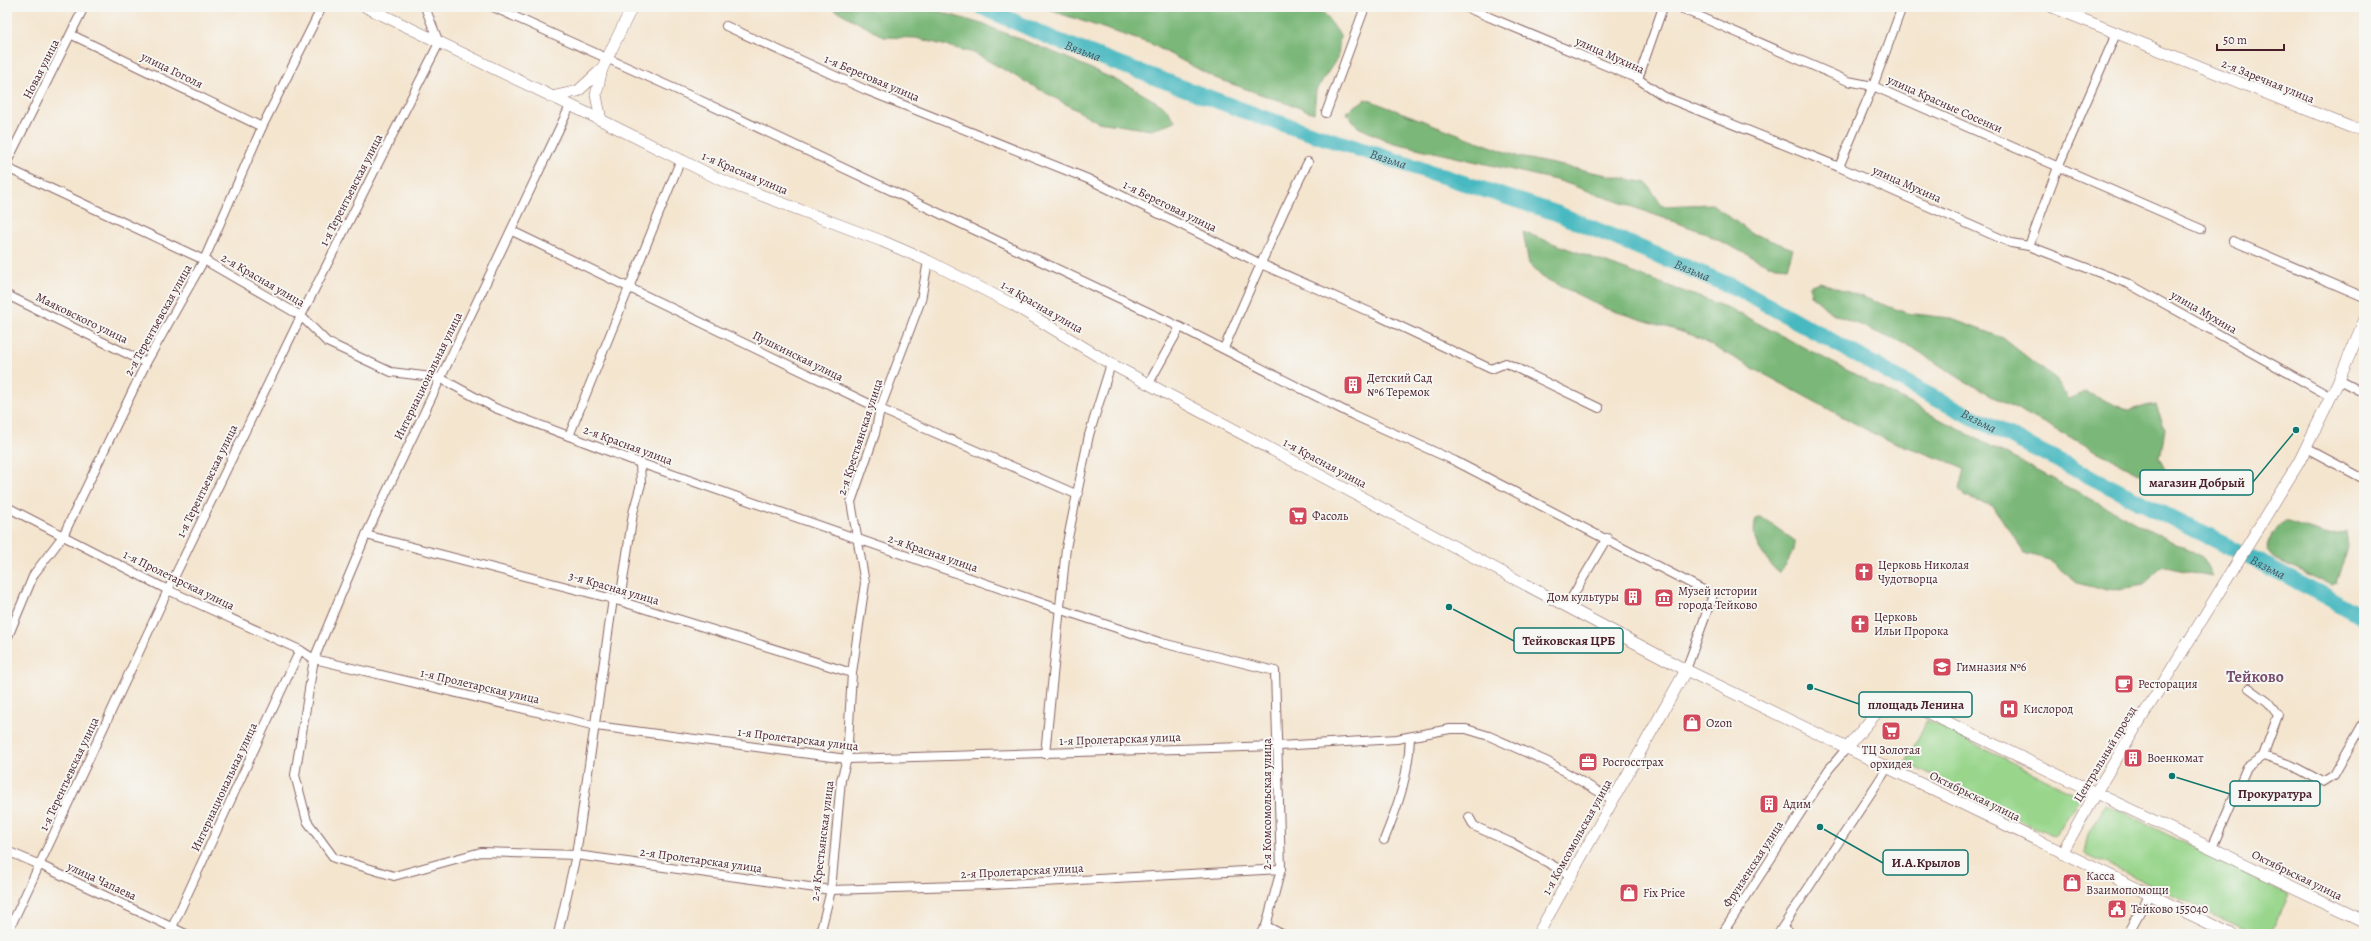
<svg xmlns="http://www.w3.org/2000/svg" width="2371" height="941" viewBox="0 0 2371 941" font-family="Alegreya,serif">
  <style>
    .green { fill: #99d68c; stroke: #727a5c }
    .forest { fill: #7ab778; stroke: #626b52 }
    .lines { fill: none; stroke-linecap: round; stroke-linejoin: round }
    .river { stroke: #4ab9c1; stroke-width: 16 }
    .street-casing { stroke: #866464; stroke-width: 10 }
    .secondary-casing { stroke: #866464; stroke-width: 12 }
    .street { stroke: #fff; stroke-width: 8 }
    .secondary { stroke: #fff; stroke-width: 11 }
    .labels { text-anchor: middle; stroke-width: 4; stroke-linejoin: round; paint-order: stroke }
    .street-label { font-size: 12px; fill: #4a1f2b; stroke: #f6f6f2 }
    .poi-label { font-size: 12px; fill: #4a1f2b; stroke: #f6f6f2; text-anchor: start }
    .water-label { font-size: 13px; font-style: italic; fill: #4a5560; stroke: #f6f6f2 }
    .district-label { font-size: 16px; font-weight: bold; fill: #774e6f; stroke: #f6f6f2 }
    .leader { fill: none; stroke: #0f766e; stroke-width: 1.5 }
    .callout-dot { fill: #0f766e; stroke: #f6f6f2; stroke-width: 1.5 }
    .callout { fill: #f6f6f2; stroke: #0f766e; stroke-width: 1.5 }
    .callout-label { font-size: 13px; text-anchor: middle; font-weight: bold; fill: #4a1f2b }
  </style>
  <rect width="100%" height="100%" fill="#f6f6f2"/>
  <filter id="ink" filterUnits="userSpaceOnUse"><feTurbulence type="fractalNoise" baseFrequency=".025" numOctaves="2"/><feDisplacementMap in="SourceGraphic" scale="8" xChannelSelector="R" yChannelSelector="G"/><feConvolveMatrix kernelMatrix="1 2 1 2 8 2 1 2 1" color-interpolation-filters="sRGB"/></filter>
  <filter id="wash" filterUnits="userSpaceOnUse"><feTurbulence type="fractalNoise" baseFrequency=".012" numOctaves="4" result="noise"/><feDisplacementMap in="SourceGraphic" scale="16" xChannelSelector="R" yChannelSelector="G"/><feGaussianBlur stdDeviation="0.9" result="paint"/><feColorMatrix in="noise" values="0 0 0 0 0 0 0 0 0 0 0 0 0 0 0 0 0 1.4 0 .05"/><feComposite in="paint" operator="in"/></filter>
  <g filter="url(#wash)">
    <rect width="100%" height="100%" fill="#f4e5cf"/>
    <!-- green -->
    <g class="green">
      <path d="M1927 720 2081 797 2054 837 1906 763Z"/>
      <path d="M2106 804 2289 895 2270 934H2256L2084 853 2088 833Z"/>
    </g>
    <!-- forest -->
    <g class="forest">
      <path d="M830 7H924L982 24 1063 56 1131 87 1165 107 1175 121 1151 130 1098 122 974 53 916 38 884 37Z"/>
      <path d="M1046 7H1310L1322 10 1340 35 1338 57 1316 90 1314 113 1215 78 1151 44 1055 12Z"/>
      <path d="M1366 99 1519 157 1647 183 1662 206 1712 204 1751 233 1793 249 1787 267 1768 265 1700 231 1560 181 1390 142 1358 127 1346 112Z"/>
      <path d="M1523 232 1731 309 2203 558 2212 576 2160 566 2144 585 2107 591 2077 583 2049 560 2024 553 1993 506 1965 497 1959 489 1964 469 1957 465 1880 437 1692 335 1607 309 1542 277 1529 264Z"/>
      <path d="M1820 282 1907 313 1949 318 2003 338 2056 380 2068 399 2085 392 2127 410 2156 405 2165 429 2160 458 2171 479 2165 485 2151 480 1961 379 1913 348 1830 312 1811 295 1810 285Z"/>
      <path d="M1761 517 1794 540C1795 551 1787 566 1778 573 1764 555 1749 543 1756 519Z"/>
      <path d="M2285 521 2327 535 2346 533 2348 546 2336 583 2332 585 2273 558 2267 551 2272 533Z"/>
    </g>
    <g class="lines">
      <!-- river -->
      <path class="river" id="s1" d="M982 7 1058 41 1258 116 1556 213 1741 290 1923 392 2326 596 2364 618"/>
    </g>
  </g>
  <g filter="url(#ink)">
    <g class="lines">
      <defs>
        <g id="street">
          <path d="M493 7 693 97 1180 327 1353 415 1455 461 1713 595 1686 670"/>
          <path d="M1465 7 1638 79 1665 97 1839 167 2011 243 2029 246 2129 284 2331 397"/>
          <path d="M1678 7 1848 81 1873 86 2201 229"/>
          <path d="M726 26 866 90 1088 179 1261 264 1372 313 1491 369 1506 363 1599 408"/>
          <path d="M72 35 262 127"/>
          <path d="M1638 79 1663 7"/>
          <path d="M570 106 366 535 314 659 295 775 307 821 334 858 394 876 481 852 576 855 831 890 989 885 1281 869"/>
          <path d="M1326 113 1365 7"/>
          <path d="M7 162 84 7"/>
          <path d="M1839 167 1873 86 1902 7"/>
          <path d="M7 168 204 260 301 316 327 342 391 372 440 378 495 408 640 463 1059 609 1162 643 1275 671 1281 869 1266 926 1260 934"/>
          <path d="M512 231 880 409 1078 495"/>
          <path d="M2233 241 2364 297"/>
          <path d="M2029 246 2058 167 2116 34"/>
          <path d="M7 295 146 363"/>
          <path d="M1224 348 1284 211 1308 162"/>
          <path d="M2339 380 2364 393"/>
          <path d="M1149 383 1180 327"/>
          <path d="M569 436 681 159"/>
          <path d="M2306 448 2364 479"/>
          <path d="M7 507 168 590 300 650 314 659 596 726 847 759 1279 746 1397 739 1450 729H1466L1489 736 1548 762 1613 800"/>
          <path d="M366 535 613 599 852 673"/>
          <path d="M620 601 633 513 641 484 640 463"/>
          <path d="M1566 607 1607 538"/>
          <path d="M7 639 34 574 63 536 146 363 204 260 262 127 322 7"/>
          <path d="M2249 688 2268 702 2278 715 2263 756"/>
          <path d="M1045 754 1066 548 1089 435 1111 364"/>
          <path d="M1469 817 1474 826 1512 843 1570 875"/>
          <path d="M1384 840C1398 806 1409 774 1410 737"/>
          <path d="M2212 848 2247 767 2263 756 2291 765 2323 782 2334 775 2364 722"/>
          <path d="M7 851 40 865 186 934"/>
          <path d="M1266 926 1282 934"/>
          <path d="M1782 928 1792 934"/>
          <path d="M7 934 168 590 301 316 439 43 425 7"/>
          <path d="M169 934 300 650"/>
          <path d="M558 934 576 855 613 599"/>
          <path d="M820 934 831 890 841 780 847 759 852 673 865 583 851 502 875 434 880 409 921 300 928 261"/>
          <path d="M1722 934 1829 769 1846 749"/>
          <path d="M1778 934 1888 767"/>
          <path d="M2128 934 2149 895"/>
        </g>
        <g id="secondary">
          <path d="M366 7 601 120 721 180 882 241 928 261 1014 305 1111 364 1686 670 2231 934"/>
          <path d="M2052 7 2350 127 2364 130"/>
          <path d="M551 97 578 91 602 69 632 7"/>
          <path d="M601 120 596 95 602 69"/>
          <path d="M1846 749 1884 704 1892 699H1899L2364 921"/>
          <path d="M2062 853 2096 792 2299 462 2339 380 2364 321"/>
          <path d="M1538 934 1686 670"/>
        </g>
      </defs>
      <!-- street casing -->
      <use href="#street" class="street-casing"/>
      <!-- secondary casing -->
      <use href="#secondary" class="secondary-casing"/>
      <!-- street -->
      <use href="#street" class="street"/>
      <!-- secondary -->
      <use href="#secondary" class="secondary"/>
    </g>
  </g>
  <!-- icons -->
  <defs>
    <symbol id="building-square" viewBox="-11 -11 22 22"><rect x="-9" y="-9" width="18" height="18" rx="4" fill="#d1495b" stroke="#f6f6f2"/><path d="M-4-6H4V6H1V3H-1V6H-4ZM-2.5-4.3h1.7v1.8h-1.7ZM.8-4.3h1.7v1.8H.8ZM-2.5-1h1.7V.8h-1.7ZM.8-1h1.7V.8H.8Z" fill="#fff"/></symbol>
    <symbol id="supermarket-square" viewBox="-11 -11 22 22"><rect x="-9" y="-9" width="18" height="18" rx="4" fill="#d1495b" stroke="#f6f6f2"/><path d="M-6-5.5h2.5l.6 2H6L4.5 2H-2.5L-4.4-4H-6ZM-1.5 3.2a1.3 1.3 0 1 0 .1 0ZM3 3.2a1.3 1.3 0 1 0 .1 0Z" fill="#fff"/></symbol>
    <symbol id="church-square" viewBox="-11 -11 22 22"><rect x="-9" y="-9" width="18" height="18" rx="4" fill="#d1495b" stroke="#f6f6f2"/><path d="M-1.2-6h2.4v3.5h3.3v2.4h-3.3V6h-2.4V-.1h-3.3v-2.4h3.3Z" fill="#fff"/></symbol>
    <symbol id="museum-square" viewBox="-11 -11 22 22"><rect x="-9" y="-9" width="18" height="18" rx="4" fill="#d1495b" stroke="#f6f6f2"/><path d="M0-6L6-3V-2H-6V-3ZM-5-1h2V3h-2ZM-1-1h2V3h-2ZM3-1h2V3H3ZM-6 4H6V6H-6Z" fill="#fff"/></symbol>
    <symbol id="school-square" viewBox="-11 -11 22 22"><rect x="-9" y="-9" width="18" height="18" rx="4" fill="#d1495b" stroke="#f6f6f2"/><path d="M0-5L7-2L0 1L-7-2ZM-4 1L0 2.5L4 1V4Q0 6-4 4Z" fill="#fff"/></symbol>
    <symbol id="cafe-square" viewBox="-11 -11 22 22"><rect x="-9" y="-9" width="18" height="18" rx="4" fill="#d1495b" stroke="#f6f6f2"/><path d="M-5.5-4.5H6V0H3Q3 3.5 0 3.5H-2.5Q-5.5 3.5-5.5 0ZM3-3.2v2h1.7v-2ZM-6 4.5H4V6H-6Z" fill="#fff"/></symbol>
    <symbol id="hospital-square" viewBox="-11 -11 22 22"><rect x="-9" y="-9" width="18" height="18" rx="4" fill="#d1495b" stroke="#f6f6f2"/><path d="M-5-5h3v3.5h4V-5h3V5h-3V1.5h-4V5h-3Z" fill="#fff"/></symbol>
    <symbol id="shop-square" viewBox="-11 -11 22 22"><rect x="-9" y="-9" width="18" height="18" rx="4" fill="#d1495b" stroke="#f6f6f2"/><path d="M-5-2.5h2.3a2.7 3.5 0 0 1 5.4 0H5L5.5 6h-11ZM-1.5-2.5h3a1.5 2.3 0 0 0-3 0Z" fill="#fff"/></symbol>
    <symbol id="office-square" viewBox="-11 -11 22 22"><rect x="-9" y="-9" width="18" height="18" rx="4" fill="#d1495b" stroke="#f6f6f2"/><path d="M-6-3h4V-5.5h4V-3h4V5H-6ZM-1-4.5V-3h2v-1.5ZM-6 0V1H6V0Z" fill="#fff"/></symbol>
    <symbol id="civic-square" viewBox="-11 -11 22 22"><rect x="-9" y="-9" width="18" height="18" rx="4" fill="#d1495b" stroke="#f6f6f2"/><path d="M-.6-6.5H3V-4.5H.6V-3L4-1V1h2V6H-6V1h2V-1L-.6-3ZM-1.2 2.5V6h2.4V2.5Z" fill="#fff"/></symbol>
  </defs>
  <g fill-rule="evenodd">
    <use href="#building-square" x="1342" y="374" width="22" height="22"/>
    <use href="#supermarket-square" x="1287" y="505" width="22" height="22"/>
    <use href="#church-square" x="1853" y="561" width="22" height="22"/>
    <use href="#building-square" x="1622" y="586" width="22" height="22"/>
    <use href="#museum-square" x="1653" y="587" width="22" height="22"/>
    <use href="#church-square" x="1849" y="613" width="22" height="22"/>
    <use href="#school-square" x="1931" y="656" width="22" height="22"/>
    <use href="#cafe-square" x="2113" y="673" width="22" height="22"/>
    <use href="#hospital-square" x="1998" y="698" width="22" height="22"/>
    <use href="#shop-square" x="1681" y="712" width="22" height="22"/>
    <use href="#supermarket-square" x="1880" y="720" width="22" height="22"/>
    <use href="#building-square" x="2122" y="747" width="22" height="22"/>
    <use href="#office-square" x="1577" y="751" width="22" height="22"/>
    <use href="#building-square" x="1758" y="793" width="22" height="22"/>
    <use href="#shop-square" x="2061" y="872" width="22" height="22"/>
    <use href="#shop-square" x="1618" y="882" width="22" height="22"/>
    <use href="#civic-square" x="2106" y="898" width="22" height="22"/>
  </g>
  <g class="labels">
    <!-- street labels -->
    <g class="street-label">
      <text transform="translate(1610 55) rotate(24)" y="4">улица Мухина</text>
      <text transform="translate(41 69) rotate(-63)" y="4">Новая улица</text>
      <text transform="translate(172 70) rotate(26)" y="4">улица Гоголя</text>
      <text transform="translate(872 78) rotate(23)" y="4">1-я Береговая улица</text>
      <text transform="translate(2268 81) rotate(22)" y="4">2-я Заречная улица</text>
      <text transform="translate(1945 104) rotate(24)" y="4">улица Красные Сосенки</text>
      <text transform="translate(745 173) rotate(23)" y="4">1-я Красная улица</text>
      <text transform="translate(1907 184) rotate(24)" y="4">улица Мухина</text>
      <text transform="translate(351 190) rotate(-63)" y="4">1-я Терентьевская улица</text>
      <text transform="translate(1170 206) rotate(26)" y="4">1-я Береговая улица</text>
      <text transform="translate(263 280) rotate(30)" y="4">2-я Красная улица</text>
      <text transform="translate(1042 307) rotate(30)" y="4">1-я Красная улица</text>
      <text transform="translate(2204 312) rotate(30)" y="4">улица Мухина</text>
      <text transform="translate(82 318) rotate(26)" y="4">Маяковского улица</text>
      <text transform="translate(158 320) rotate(-61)" y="4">2-я Терентьевская улица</text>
      <text transform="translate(798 356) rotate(26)" y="4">Пушкинская улица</text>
      <text transform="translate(428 376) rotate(-64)" y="4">Интернациональная улица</text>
      <text transform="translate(860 437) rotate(-72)" y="4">2-я Крестьянская улица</text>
      <text transform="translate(628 445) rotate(20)" y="4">2-я Красная улица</text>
      <text transform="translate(1325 463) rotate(28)" y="4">1-я Красная улица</text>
      <text transform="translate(207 481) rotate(-64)" y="4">1-я Терентьевская улица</text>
      <text transform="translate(933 553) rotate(19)" y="4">2-я Красная улица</text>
      <text transform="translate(179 580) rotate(26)" y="4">1-я Пролетарская улица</text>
      <text transform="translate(614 588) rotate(16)" y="4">3-я Красная улица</text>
      <text transform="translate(480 686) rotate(13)" y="4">1-я Пролетарская улица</text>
      <text transform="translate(798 739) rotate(7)" y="4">1-я Пролетарская улица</text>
      <text transform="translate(1120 739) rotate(-2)" y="4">1-я Пролетарская улица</text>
      <text transform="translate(2105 754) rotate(-59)" y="4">Центральный проезд</text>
      <text transform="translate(69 774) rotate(-65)" y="4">1-я Терентьевская улица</text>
      <text transform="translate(224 787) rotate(-65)" y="4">Интернациональная улица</text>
      <text transform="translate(1975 796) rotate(26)" y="4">Октябрьская улица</text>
      <text transform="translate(1267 804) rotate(-90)" y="4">2-я Комсомольская улица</text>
      <text transform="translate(1577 837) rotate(-61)" y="4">1-я Комсомольская улица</text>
      <text transform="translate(822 841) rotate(-83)" y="4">2-я Крестьянская улица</text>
      <text transform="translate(701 860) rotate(8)" y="4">2-я Пролетарская улица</text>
      <text transform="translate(1753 864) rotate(-57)" y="4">Фрунзенская улица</text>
      <text transform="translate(1022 871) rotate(-3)" y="4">2-я Пролетарская улица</text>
      <text transform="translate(2297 875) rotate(26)" y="4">Октябрьская улица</text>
      <text transform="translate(102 881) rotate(25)" y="4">улица Чапаева</text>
    </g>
    <!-- poi labels -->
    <g class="poi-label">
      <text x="1367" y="382">Детский Сад<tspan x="1367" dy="14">№6 Теремок</tspan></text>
      <text x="1312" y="520">Фасоль</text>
      <text x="1878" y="569">Церковь Николая<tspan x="1878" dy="14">Чудотворца</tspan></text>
      <text x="1678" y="595">Музей истории<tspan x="1678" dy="14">города Тейково</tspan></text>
      <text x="1619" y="601" text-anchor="end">Дом культуры</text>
      <text x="1874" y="621">Церковь<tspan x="1874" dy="14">Ильи Пророка</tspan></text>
      <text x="1956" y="671">Гимназия №6</text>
      <text x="2138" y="688">Ресторация</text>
      <text x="2023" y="713">Кислород</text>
      <text x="1706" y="727">Ozon</text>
      <text x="1891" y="754" text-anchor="middle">ТЦ Золотая<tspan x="1891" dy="14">орхидея</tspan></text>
      <text x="2147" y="762">Военкомат</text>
      <text x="1602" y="766">Росгосстрах</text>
      <text x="1783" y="808">Адим</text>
      <text x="2086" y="880">Касса<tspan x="2086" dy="14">Взаимопомощи</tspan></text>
      <text x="1643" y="897">Fix Price</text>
      <text x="2131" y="913">Тейково 155040</text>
    </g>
    <!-- water labels -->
    <g class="water-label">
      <text dy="5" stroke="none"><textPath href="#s1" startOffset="110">Вязьма</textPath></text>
      <text dy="5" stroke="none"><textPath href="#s1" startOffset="434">Вязьма</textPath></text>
      <text dy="5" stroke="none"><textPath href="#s1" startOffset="758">Вязьма</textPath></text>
      <text dy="5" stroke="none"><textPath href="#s1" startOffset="1082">Вязьма</textPath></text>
      <text dy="5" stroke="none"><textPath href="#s1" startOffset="1406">Вязьма</textPath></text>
    </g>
    <!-- district labels -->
    <g class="district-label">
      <text x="2255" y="682">Тейково</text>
    </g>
  </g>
  <!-- callouts -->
  <path class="leader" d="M2296 430L2253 482M1449 607L1514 641M1810 687L1859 704M2172 776L2230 794M1820 827L1883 863"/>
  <g class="callout-dot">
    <circle cx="2296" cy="430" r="4"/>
    <circle cx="1449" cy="607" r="4"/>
    <circle cx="1810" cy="687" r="4"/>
    <circle cx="2172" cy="776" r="4"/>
    <circle cx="1820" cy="827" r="4"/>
  </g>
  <g class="callout">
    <rect x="2140" y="470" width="113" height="25" rx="4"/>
    <rect x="1514" y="628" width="109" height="25" rx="4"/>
    <rect x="1859" y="692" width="113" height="25" rx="4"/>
    <rect x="2230" y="781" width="90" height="25" rx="4"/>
    <rect x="1883" y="850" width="85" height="25" rx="4"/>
  </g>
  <g class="callout-label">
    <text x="2197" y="487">магазин Добрый</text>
    <text x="1569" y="645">Тейковская ЦРБ</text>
    <text x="1916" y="709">площадь Ленина</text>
    <text x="2275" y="798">Прокуратура</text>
    <text x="1926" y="867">И.А.Крылов</text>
  </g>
  <!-- margin -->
  <rect width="2371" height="941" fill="none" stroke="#f6f6f2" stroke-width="24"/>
  <!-- scale -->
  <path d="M2217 44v6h67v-6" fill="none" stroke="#4a1f2b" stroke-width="2"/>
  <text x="2223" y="44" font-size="12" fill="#4a1f2b" stroke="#f6f6f2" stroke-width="3" paint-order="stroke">50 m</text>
</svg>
